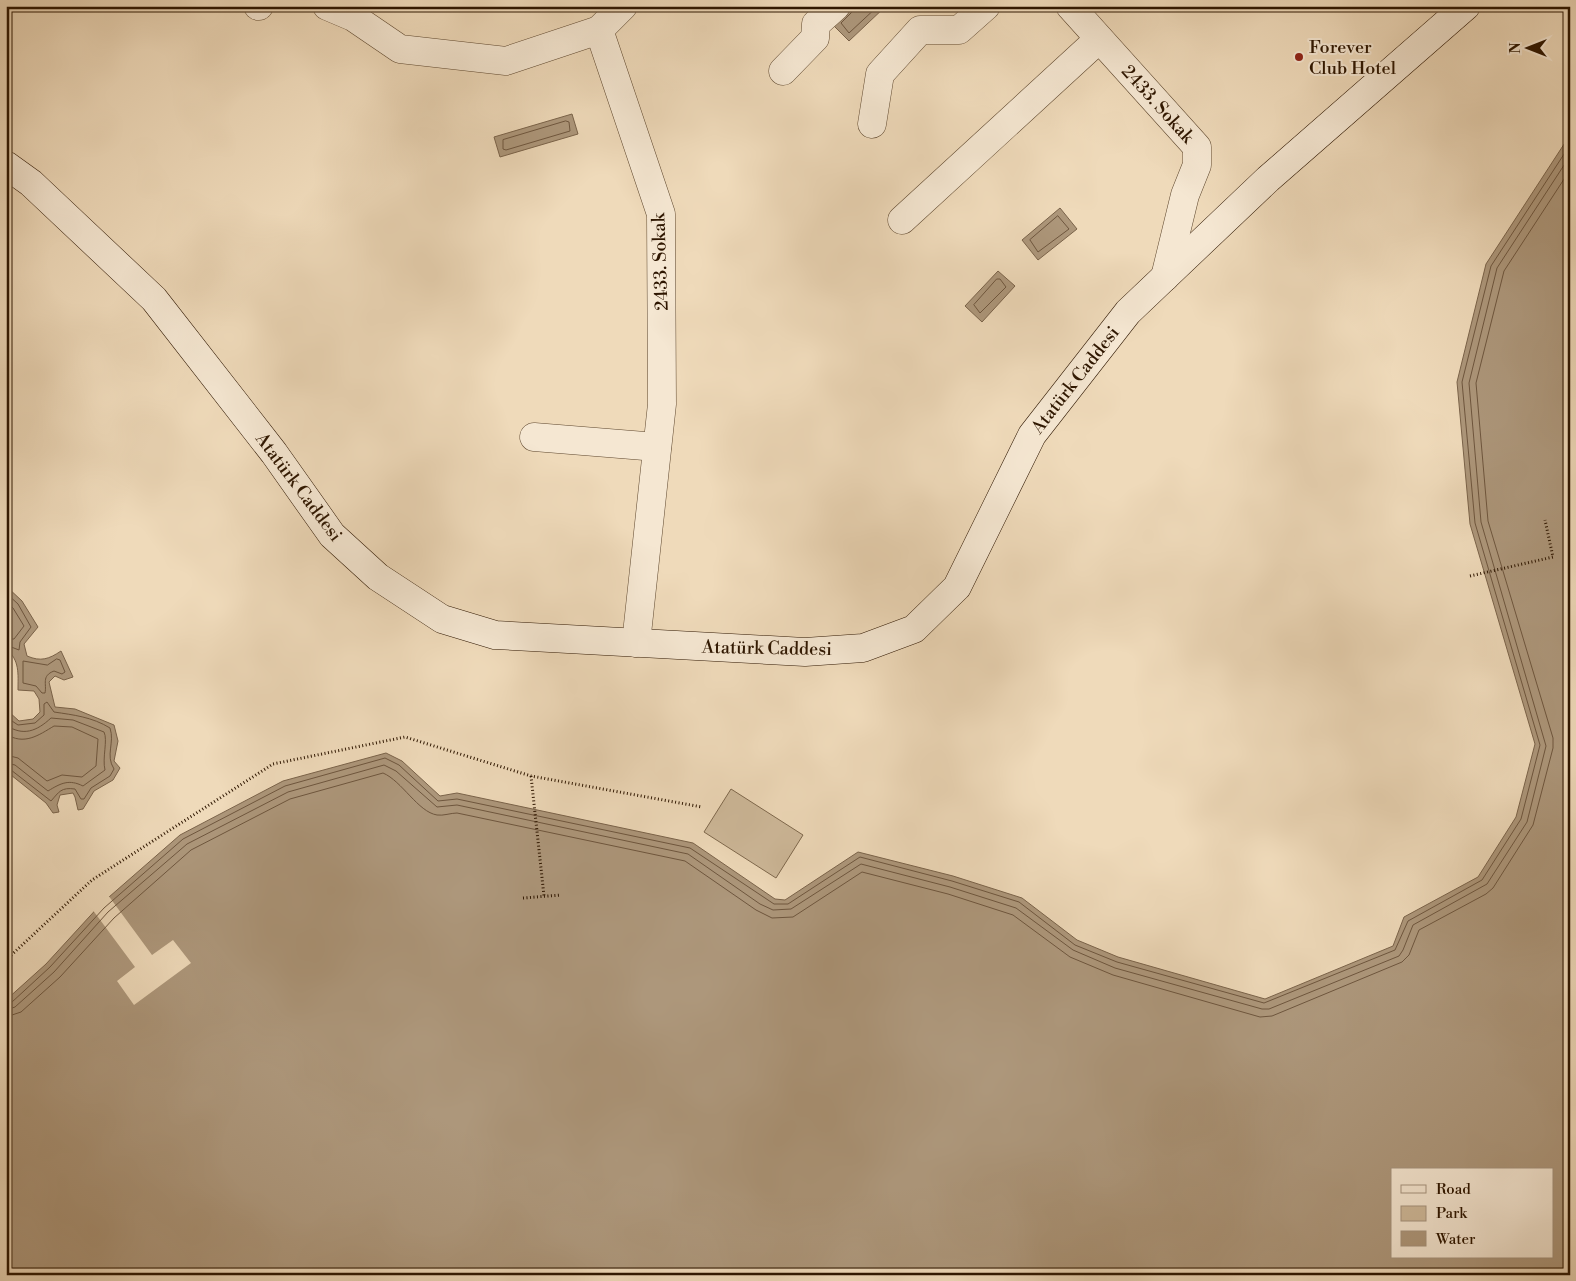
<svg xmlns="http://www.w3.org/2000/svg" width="1576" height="1281" viewBox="0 0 1576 1281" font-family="'Libre Bodoni',serif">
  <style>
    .green { fill: #ceb99a; stroke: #7e684d }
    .water { fill: #ad977b; stroke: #7a634a; fill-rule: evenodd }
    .pier { fill: #efdaba }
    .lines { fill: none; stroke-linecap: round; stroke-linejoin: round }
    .shore { stroke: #6e563e; stroke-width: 1 }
    .street-casing { stroke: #5e472e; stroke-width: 29 }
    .secondary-casing { stroke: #2e1600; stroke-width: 29 }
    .path { stroke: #2e1600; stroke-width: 3; stroke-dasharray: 1 2.5; stroke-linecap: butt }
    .street { stroke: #f5e7d2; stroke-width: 28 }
    .secondary { stroke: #f5e7d2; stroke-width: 28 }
    .poi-dot { fill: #8f2418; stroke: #f5e7d2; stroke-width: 2 }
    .labels { text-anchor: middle; stroke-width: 4; stroke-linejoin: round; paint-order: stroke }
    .poi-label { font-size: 18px; fill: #2e1600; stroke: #f5e7d2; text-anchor: start }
    .street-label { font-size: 18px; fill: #2e1600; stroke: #f5e7d2 }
  </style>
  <rect width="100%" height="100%" fill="#efdaba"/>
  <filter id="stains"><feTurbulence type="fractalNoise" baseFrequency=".004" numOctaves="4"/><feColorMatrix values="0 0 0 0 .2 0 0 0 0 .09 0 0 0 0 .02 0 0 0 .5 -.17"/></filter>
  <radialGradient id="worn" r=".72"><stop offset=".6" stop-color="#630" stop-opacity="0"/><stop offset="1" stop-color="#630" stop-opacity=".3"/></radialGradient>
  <!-- green -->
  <path class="green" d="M731 789 803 835 776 878 704 832Z"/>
  <!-- water -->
  <g class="water">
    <path d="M851 6H886L849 41 832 24Z"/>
    <path d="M572 114 578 134 500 157 494 137Z"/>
    <path d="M1570 135V1275H6V1000L46 964 101 904 180 835 283 781 386 753 402 761 440 796 457 793 693 843 775 899 785 900 858 852 953 876 1022 898 1077 940 1118 957 1265 999 1393 946 1404 917 1478 877 1516 817 1535 744 1470 524 1457 382 1486 264ZM1392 1170H1552V1257H1392Z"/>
    <path d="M1060 208 1077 229 1038 260 1022 240Z"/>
    <path d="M998 271 1015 286 982 322 965 306Z"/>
    <path d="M6 586 22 601 38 627 24 644 27 656C41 662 49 659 61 651L73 677 64 680 55 676 49 682 55 707 75 709 114 725 118 741 114 761 120 768 113 780 94 791 83 809 78 810 75 797 73 793 60 795 57 805 59 812 53 813 46 803 6 771V712L8 711 19 721 33 719 40 712 39 699 34 691 18 690C18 674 20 660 6 649Z"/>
  </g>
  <!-- pier -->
  <path class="pier" d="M108 895 152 955 173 940 191 963 134 1005 117 981 135 967 92 909Z"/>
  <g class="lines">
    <!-- shore -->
    <g class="shore">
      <path d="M854 6 853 11 841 23 849 33 878 6"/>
      <path d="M566 121 569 122 570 131 506 150 503 149V140Z"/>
      <path d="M1058 216 1069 229 1038 252 1030 240Z"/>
      <path d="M997 279H1000L1006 287 980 313 974 305Z"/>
      <path d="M6 593 18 604 31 627 20 642 19 650 6 645"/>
      <path d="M6 601 13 608 24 626 14 639H6"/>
      <path d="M57 659 60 660 65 672 62 674 54 671C41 676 47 684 45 693H42L36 686 23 683V661L47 665Z"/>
      <path d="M6 717 18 725 35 723 44 715V704L47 702 54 712C74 715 92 717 110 728 115 743 105 755 114 769L110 776 91 788 84 799H81L75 789C61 787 59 792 51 801L11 770 6 769"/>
      <path d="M6 725C23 737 37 731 51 718L73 720 104 732C108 740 102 758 105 770L83 786C69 779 61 783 48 791L15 765 6 763"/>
      <path d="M6 734C24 746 39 735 54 726L72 727 98 739 96 766 82 777 62 775 47 781 18 758 6 755"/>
      <path d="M6 1004 12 1002 50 967 104 908 183 839 285 786 385 758 399 765 438 801 457 799 690 848 774 904H788L860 857 952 881 1019 902 1075 945 1117 962 1264 1003 1395 950 1408 921 1482 880 1521 819 1540 745 1475 523 1462 382 1491 266 1570 145"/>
      <path d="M6 1010 15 1007 54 972 108 912 187 844 288 792 384 765 396 771 437 807 457 805 688 854 760 904 773 910 791 909 861 864 950 887 1016 908 1073 950 1115 968 1262 1009H1269L1399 956 1403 950 1413 925 1487 884 1527 822 1546 746 1481 522 1469 383 1497 268 1570 156"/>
      <path d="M6 1017 21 1012 60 977 114 918 191 850 290 799 383 773C402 781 418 812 437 815 443 816 451 813 457 813L685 861 756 910 772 918 793 917 862 872 948 894 1013 915 1070 957 1113 975 1260 1017 1272 1016 1402 962 1409 955 1419 930 1486 894 1493 888 1533 825 1553 748V738L1488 521 1476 383 1504 271 1570 170"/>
    </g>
    <defs>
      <g id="street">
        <path d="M258 6H259"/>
        <path d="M327 6 353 17 400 49 506 61 599 30"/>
        <path d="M623 6 599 30 661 214 662 404 636 643"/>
        <path d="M1070 6 1197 147V165L1185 195 1165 277"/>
        <path d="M783 71 815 38 816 24 836 6"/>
        <path d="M872 124 880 74 920 30H959L986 6"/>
        <path d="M902 220 1099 39"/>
        <path d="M534 437 657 447"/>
      </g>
      <path id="secondary" d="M6 165 31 183 154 299 274 453 332 535 378 577 442 619 495 635 805 652 863 648 914 629 957 587 1032 435 1128 312 1268 179 1466 6"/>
    </defs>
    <!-- street casing -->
    <use href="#street" class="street-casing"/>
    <!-- secondary casing -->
    <use href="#secondary" class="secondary-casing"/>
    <!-- path -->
    <g class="path">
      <path d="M1470 576 1553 557 1545 520"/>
      <path d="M531 776 544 896"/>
      <path d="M523 898 561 895"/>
      <path d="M6 960 92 880 273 764 405 737 531 776 702 807"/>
    </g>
    <!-- street -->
    <use href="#street" class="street"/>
    <!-- secondary -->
    <use href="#secondary" class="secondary"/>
  </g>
  <!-- markers -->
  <circle class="poi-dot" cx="1299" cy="57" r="5"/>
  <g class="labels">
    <!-- poi labels -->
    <g class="poi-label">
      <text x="1309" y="53">Forever<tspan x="1309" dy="21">Club Hotel</tspan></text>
    </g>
    <!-- street labels -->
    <g class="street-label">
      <text transform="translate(1158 104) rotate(48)" y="6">2433. Sokak</text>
      <text transform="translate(660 262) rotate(-92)" y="6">2433. Sokak</text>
      <text transform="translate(1075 380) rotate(-52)" y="6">Atatürk Caddesi</text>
      <text transform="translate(299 487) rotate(53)" y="6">Atatürk Caddesi</text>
      <text transform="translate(767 648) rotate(1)" y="6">Atatürk Caddesi</text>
    </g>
  </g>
  <!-- margin -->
  <rect width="1576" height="1281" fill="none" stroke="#efdaba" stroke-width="25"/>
  <rect x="8" y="8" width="1561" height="1266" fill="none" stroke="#2e1600" stroke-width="2.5"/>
  <rect x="12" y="12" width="1551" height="1256" fill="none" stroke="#2e1600"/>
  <!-- legend -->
  <rect x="1391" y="1168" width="162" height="90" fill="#f5e7d2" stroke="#a5937e"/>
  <rect x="1401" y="1185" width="25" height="8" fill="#f5e7d2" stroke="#a5937e"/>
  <text x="1436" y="1194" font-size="15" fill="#2e1600">Road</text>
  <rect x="1401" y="1206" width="25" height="15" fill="#ceb99a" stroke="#a5937e"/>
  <text x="1436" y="1218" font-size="15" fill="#2e1600">Park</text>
  <rect x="1401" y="1231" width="25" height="15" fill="#ad977b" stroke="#a5937e"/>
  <text x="1436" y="1244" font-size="15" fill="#2e1600">Water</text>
  <!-- north arrow -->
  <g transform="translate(1528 48) rotate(270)" stroke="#f5e7d2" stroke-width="4" paint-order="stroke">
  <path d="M0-4L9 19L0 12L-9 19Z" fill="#2e1600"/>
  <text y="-8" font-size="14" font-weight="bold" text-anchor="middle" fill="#2e1600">N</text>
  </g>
  <rect width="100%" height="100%" filter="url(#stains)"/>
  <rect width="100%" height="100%" fill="url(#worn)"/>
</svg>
